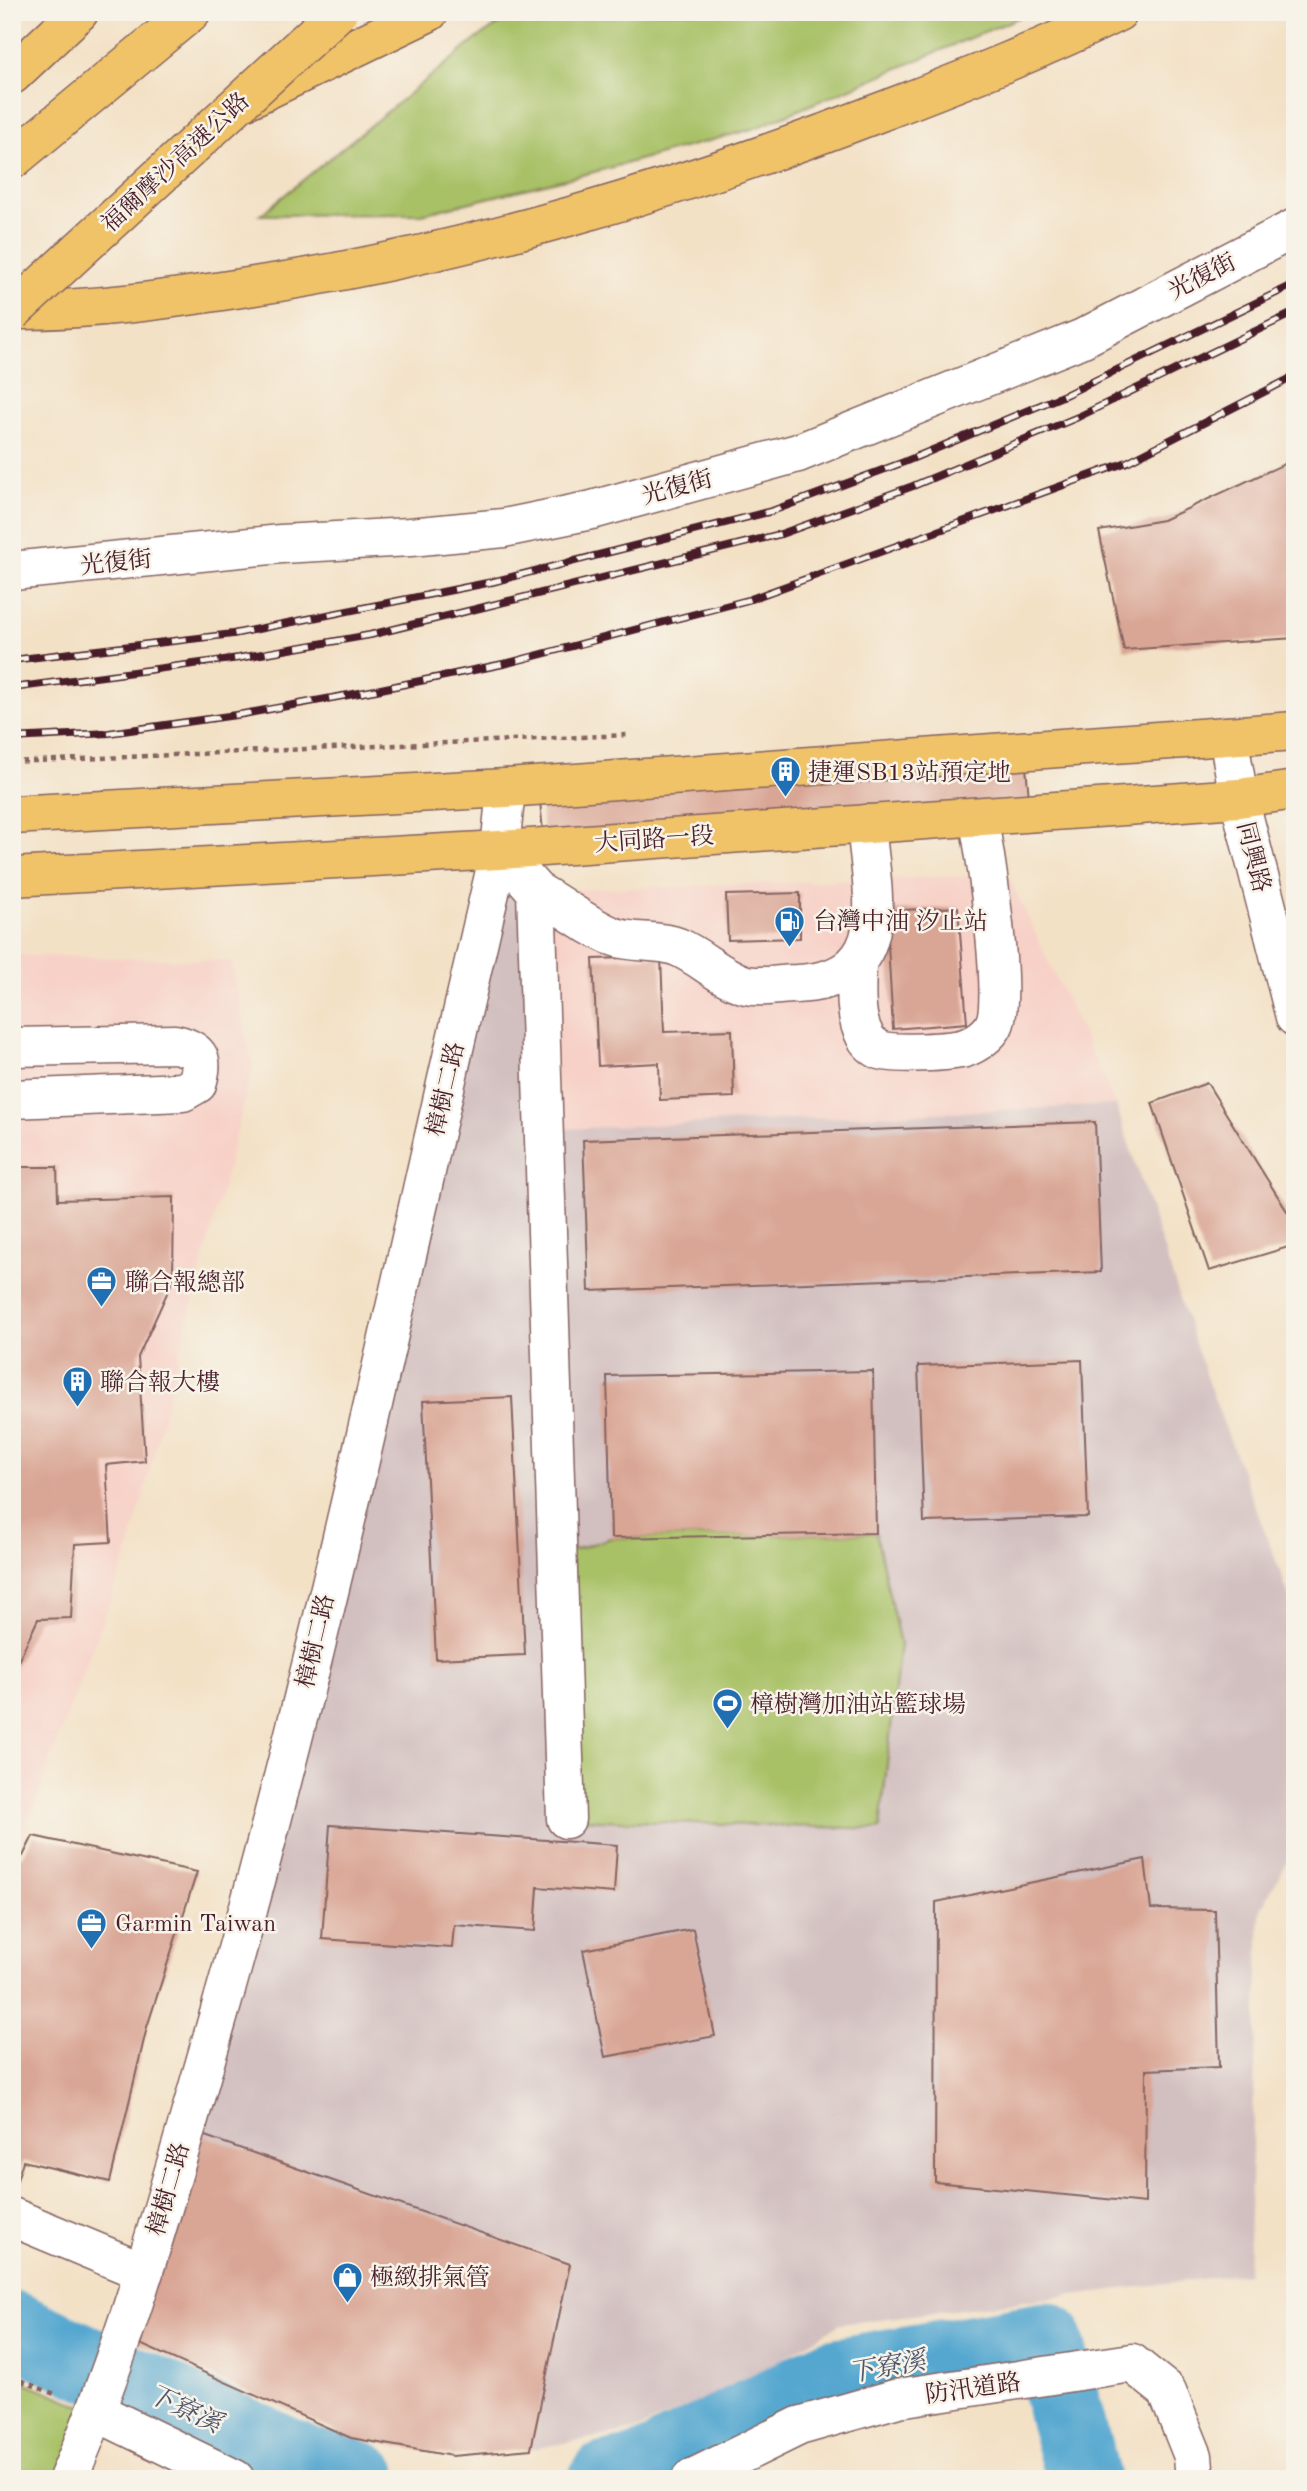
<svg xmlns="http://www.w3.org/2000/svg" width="1307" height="2491" viewBox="0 0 1307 2491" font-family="'Old Standard TT','Noto Serif TC',serif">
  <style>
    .built { fill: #f7d1c7 }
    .industrial { fill: #d2bfc0 }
    .green { fill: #a8c166; stroke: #797048; stroke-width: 2 }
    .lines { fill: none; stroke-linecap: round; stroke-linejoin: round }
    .river { stroke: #55a7d0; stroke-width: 75 }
    .building { fill: #d9a594 }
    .minor-casing { stroke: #856361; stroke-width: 41 }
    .major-casing { stroke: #856361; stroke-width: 41 }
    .highway-casing { stroke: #856361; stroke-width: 41 }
    .path { stroke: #856361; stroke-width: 4.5; stroke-dasharray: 5 5; stroke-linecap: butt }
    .minor { stroke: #fff; stroke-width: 38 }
    .major { stroke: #f0c369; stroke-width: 38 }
    .highway { stroke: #f0c369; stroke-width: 38 }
    .rail-casing { stroke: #4a1f2b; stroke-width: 8 }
    .rail { stroke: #f7f3e8; stroke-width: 5; stroke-dasharray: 16; stroke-linecap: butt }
    .highway-bridge-casing { stroke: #856361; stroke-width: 41; stroke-linecap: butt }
    .highway-bridge { stroke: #f0c369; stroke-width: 38 }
    .labels { text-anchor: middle; stroke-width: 5; stroke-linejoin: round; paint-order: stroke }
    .street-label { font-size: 24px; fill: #4a1f2b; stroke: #f7f3e8 }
    .poi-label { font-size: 24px; fill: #4a1f2b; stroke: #f7f3e8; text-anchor: start }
    .water-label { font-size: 26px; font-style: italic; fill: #4e556d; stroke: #f7f3e8 }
  </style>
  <rect width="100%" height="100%" fill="#f7f3e8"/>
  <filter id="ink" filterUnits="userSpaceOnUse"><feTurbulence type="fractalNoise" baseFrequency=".0143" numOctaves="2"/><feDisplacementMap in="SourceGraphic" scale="14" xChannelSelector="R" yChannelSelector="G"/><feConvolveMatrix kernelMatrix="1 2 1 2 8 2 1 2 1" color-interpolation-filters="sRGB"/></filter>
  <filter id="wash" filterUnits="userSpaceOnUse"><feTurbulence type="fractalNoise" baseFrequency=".00686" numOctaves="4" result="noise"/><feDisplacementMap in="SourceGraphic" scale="28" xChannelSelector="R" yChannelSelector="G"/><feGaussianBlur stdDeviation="1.57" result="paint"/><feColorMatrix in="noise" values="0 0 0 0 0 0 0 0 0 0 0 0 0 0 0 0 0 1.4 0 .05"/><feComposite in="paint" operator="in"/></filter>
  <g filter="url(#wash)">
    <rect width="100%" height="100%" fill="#f3e1c6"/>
    <!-- built -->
    <g class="built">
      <path d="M1008 875 1116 1105 542 1130 536 891Z"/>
      <path d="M12 955 231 961 253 1068 129 1550 16 1852H12Z"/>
    </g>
    <!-- industrial -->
    <path class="industrial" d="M500 850 536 891 542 1130 1116 1105 1206 1377 1295 1611V1847L1260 1911 1248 2273 840 2324 742 2382 636 2430 531 2449 570 2263 185 2129Z"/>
    <!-- green -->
    <g class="green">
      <path d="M518 12H1032L753 129 598 171 422 214 260 215 479 37Z"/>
      <path d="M876 1533 900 1644 880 1829 566 1819 556 1555 611 1538Z"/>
      <path d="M12 2377 97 2412 68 2479H12Z"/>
    </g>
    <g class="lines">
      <!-- river -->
      <g class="river">
        <path d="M12 2328 307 2464 361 2479"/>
        <path d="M606 2479 641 2472 832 2376 1046 2339 1083 2479"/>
      </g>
    </g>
    <g id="blocks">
      <!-- building -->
      <g class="building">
        <path d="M1295 459V638L1124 650 1099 531 1163 520Z"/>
        <path d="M1025 758 1030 807 544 842 539 791Z"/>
        <path d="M800 893V938L728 940 726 895Z"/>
        <path d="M958 907 967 1023 893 1029 886 911Z"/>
        <path d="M661 957 664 1032 732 1030 734 1097 660 1100 659 1063 598 1066 593 959Z"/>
        <path d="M1207 1083 1295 1224V1245L1209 1271 1152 1103Z"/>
        <path d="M1095 1122 1101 1272 589 1291 583 1140Z"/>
        <path d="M12 1167H57L58 1200 174 1197 173 1280 138 1357 145 1461 106 1465 111 1542 75 1544 71 1618 38 1619 12 1674Z"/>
        <path d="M1082 1360 1088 1517 924 1522 918 1366Z"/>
        <path d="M873 1371 876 1533 611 1538 607 1376Z"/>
        <path d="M512 1397 525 1655 436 1659 423 1401Z"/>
        <path d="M330 1825 617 1845 614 1893 538 1887 535 1931 454 1925 452 1948 322 1939Z"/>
        <path d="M33 1836 197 1872 147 2027 110 2182 23 2161 13 2193 12 1857 23 1856Z"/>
        <path d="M1145 1859 1151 1909 1215 1910 1219 2067 1146 2070 1145 2203 935 2182 936 1902Z"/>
        <path d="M693 1929 715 2036 605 2057 583 1950Z"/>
        <path d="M185 2129 570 2264 531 2449 452 2456 351 2438 122 2336Z"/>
      </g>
    </g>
  </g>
  <g filter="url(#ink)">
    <use href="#blocks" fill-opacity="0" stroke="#856361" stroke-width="2"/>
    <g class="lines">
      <defs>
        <g id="minor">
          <path d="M12 571 281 544 410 537 504 528 592 510 798 453 1083 338 1295 228"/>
          <path d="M1228 736 1239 798 1295 1017"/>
          <path d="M500 850 536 891 566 1819"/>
          <path d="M536 891C558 903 593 930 615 937 635 944 657 939 678 947 701 957 719 976 743 984 758 989 780 984 796 984 897 980 872 895 866 824"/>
          <path d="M857 962C857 984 853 1015 865 1036 867 1041 875 1048 880 1050 894 1055 951 1052 965 1048 976 1044 989 1035 994 1025 1008 998 985 852 978 817"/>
          <path d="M12 1047 175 1044C202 1050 204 1060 197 1084L183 1092 12 1099"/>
          <path d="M12 2217 144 2272"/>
          <path d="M97 2412 235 2479"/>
          <path d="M68 2479C131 2333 171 2180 215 2028 327 1640 407 1243 500 850L506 788"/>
          <path d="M691 2479 799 2426 898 2398 1132 2363 1167 2391 1193 2456 1195 2479"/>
        </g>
        <g id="major">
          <path d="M12 815 506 788 1295 731"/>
          <path d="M12 877 500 850 1239 798 1295 790"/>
        </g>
        <g id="highway">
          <path d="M12 75 79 12"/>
          <path d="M248 99 429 12"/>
          <path d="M12 160 191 12"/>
          <path d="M12 310C91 311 171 299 248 287 467 254 677 190 883 111 963 80 1042 50 1118 12"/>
        </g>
      </defs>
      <!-- minor casing -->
      <use href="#minor" class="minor-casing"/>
      <!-- major casing -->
      <use href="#major" class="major-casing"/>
      <!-- highway casing -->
      <use href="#highway" class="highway-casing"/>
      <!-- path -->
      <g class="path">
        <path d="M12 762 627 735"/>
        <path d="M12 2377 57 2395"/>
      </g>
      <!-- minor -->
      <use href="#minor" class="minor"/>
      <!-- major -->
      <use href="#major" class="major"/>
      <!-- highway -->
      <use href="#highway" class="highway"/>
      <defs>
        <g id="rail">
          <path d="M12 660 233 634 492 582 772 511 904 462 1067 394 1295 284"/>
          <path d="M12 688 239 658 370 635 781 534 913 486 1078 417 1295 312"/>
          <path d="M12 738 109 733 243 714 376 690 508 663 748 600 1127 462 1295 376"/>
        </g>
      </defs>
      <!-- rail casing -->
      <use href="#rail" class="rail-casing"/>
      <!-- rail -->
      <use href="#rail" class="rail"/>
      <defs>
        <path id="highway-bridge" d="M12 312 338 12"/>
      </defs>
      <!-- highway-bridge casing -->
      <use href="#highway-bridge" class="highway-bridge-casing"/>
      <!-- highway-bridge -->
      <use href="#highway-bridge" class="highway-bridge"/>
    </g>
  </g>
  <!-- icons -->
  <defs>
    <symbol id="building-pin" viewBox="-11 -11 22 30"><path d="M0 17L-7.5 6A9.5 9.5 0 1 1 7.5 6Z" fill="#1f6fb2" stroke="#f7f3e8"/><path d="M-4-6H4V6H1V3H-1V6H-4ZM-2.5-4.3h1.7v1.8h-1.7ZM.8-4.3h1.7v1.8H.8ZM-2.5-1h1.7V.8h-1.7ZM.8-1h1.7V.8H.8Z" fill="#fff"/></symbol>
    <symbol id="fuel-pin" viewBox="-11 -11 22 30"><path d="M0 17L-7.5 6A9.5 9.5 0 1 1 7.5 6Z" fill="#1f6fb2" stroke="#f7f3e8"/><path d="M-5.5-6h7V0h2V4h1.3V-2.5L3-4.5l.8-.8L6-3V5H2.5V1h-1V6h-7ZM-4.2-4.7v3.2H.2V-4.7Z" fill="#fff"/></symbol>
    <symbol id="office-pin" viewBox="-11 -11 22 30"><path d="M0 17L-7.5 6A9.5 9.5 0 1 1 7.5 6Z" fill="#1f6fb2" stroke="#f7f3e8"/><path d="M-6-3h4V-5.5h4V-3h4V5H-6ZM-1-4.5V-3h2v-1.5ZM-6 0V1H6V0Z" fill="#fff"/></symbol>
    <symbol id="stadium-pin" viewBox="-11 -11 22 30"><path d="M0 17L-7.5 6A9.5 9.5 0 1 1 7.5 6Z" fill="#1f6fb2" stroke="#f7f3e8"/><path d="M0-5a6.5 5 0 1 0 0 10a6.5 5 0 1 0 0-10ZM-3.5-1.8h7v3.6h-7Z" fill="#fff"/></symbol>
    <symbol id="shop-pin" viewBox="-11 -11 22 30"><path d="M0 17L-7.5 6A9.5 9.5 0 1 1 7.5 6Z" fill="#1f6fb2" stroke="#f7f3e8"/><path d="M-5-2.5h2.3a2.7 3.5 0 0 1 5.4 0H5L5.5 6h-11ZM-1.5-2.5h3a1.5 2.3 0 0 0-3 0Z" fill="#fff"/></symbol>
  </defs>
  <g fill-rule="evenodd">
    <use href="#building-pin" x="768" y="754" width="35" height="47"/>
    <use href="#fuel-pin" x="772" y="904" width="35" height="47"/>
    <use href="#office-pin" x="84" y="1264" width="35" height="47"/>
    <use href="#building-pin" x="60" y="1364" width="35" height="47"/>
    <use href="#stadium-pin" x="710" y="1686" width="35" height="47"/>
    <use href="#office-pin" x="74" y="1906" width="35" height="47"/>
    <use href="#shop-pin" x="330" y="2260" width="35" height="47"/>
  </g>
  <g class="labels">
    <!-- street labels -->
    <g class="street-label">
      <text transform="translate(175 162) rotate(-43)" y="8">福爾摩沙高速公路</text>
      <text transform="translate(1202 276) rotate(-27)" y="8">光復街</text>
      <text transform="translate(677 487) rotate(-15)" y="8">光復街</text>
      <text transform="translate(116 562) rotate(-6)" y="8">光復街</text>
      <text transform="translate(654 839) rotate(-4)" y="8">大同路一段</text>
      <text transform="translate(1254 857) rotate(76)" y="8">同興路</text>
      <text transform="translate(445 1089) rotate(-77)" y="8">樟樹二路</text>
      <text transform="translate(315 1641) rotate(-77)" y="8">樟樹二路</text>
      <text transform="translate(168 2189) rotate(-74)" y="8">樟樹二路</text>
      <text transform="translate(973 2388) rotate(-8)" y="8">防汛道路</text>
    </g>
    <!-- poi labels -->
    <g class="poi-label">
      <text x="808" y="780">捷運SB13站預定地</text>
      <text x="813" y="929">台灣中油 汐止站</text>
      <text x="125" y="1290">聯合報總部</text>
      <text x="100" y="1390">聯合報大樓</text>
      <text x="750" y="1712">樟樹灣加油站籃球場</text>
      <text x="115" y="1931">Garmin Taiwan</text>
      <text x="370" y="2285">極緻排氣管</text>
    </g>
    <!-- water labels -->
    <g class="water-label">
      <text transform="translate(887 2366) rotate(-10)" y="9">下寮溪</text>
      <text transform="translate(185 2408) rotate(25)" y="9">下寮溪</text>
    </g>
  </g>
  <!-- margin -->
  <rect width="1307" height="2491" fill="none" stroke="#f7f3e8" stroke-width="42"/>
</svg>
